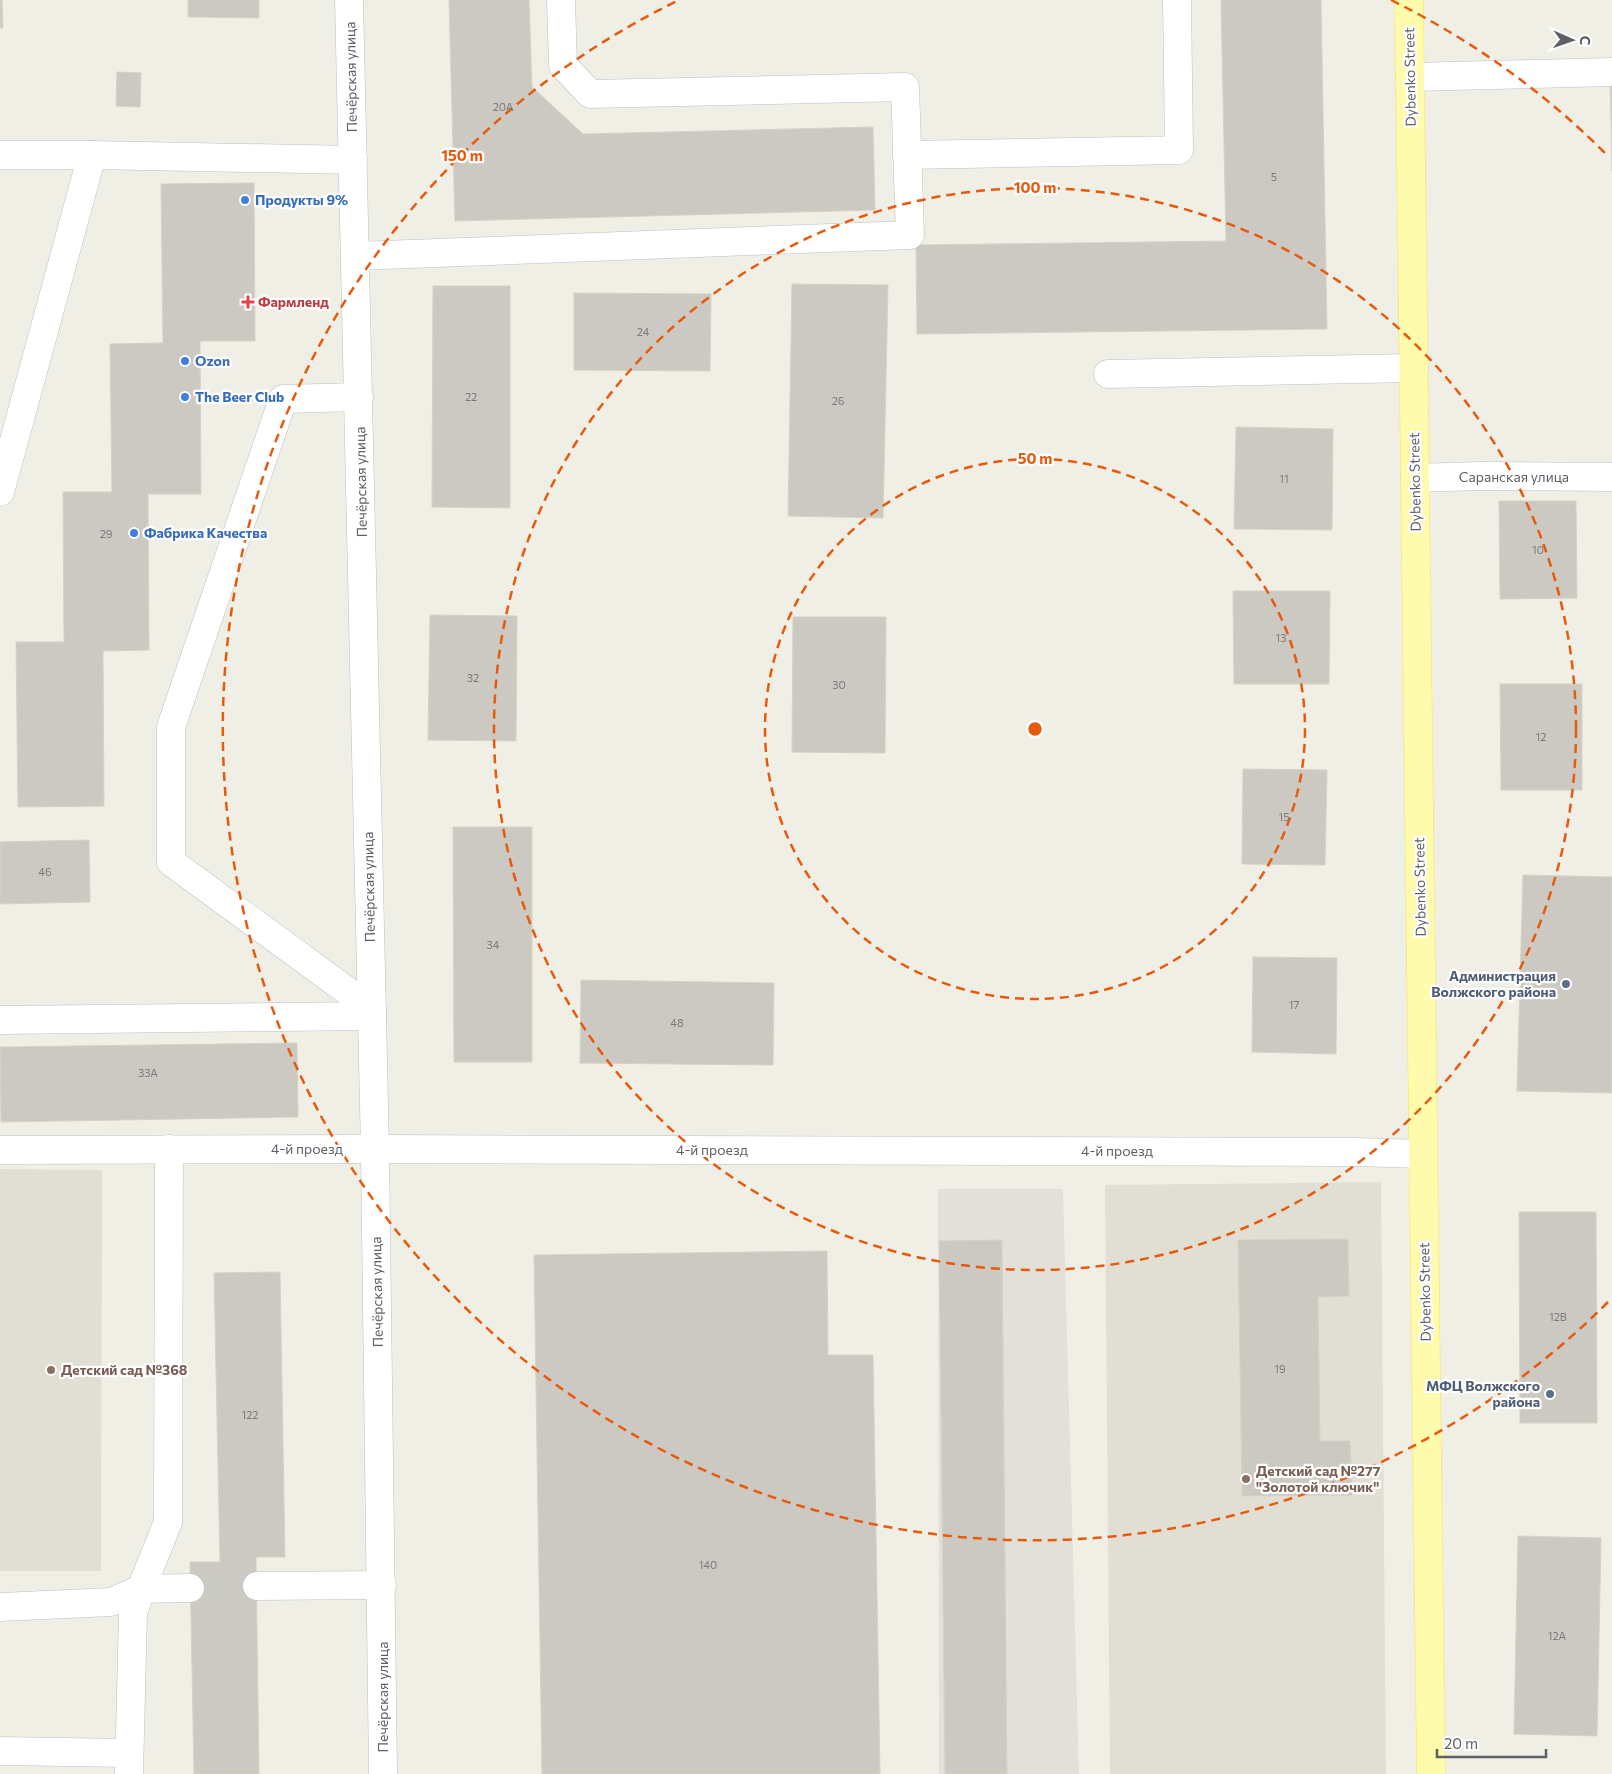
<svg xmlns="http://www.w3.org/2000/svg" width="1612" height="1774" viewBox="0 0 1612 1774" font-family="Commissioner,sans-serif">
  <style>
    .industrial { fill: #e1e1d9 }
    .education { fill: #e1dfd4 }
    .building { fill: #ccc9c2; stroke: #d6d2c3 }
    .lines { fill: none; stroke-linecap: round; stroke-linejoin: round }
    .minor-tunnel { stroke: #cbcbc6; stroke-width: 28; stroke-dasharray: 28 14; stroke-linecap: butt }
    .minor-casing { stroke: #bdbec5; stroke-width: 29 }
    .major-casing { stroke: #fde051; stroke-width: 29 }
    .minor { stroke: #fff; stroke-width: 28 }
    .major { stroke: #fffbac; stroke-width: 28 }
    .ring { fill: none; stroke: #e8590c; stroke-width: 2.5; stroke-dasharray: 9 6 }
    .shop-dot { fill: #3f7fe0; stroke: #fff; stroke-width: 2 }
    .health-dot { fill: #e0444e; stroke: #fff; stroke-width: 2 }
    .service-dot { fill: #5c6f8a; stroke: #fff; stroke-width: 2 }
    .education-dot { fill: #8d6e63; stroke: #fff; stroke-width: 2 }
    .labels { text-anchor: middle; stroke-width: 4.5; stroke-linejoin: round; paint-order: stroke }
    .number-label { font-size: 11px; fill: #797a7e }
    .street-label { font-size: 14px; fill: #5d6067; stroke: #fff }
    .shop-label { font-size: 14px; font-weight: bold; fill: #366cbe; stroke: #fff; text-anchor: start }
    .health-label { font-size: 14px; font-weight: bold; fill: #be3a42; stroke: #fff; text-anchor: start }
    .service-label { font-size: 14px; font-weight: bold; fill: #4e5e75; stroke: #fff; text-anchor: end }
    .education-label { font-size: 14px; font-weight: bold; fill: #785e54; stroke: #fff; text-anchor: start }
    .centre { fill: #e8590c; stroke: #fff; stroke-width: 2.5 }
    .ring-label { font-size: 15px; text-anchor: middle; font-weight: bold; fill: #e8590c; stroke: #fff; stroke-width: 4.5; stroke-linejoin: round; paint-order: stroke }
  </style>
  <rect width="100%" height="100%" fill="#f0efe5"/>
  <!-- industrial -->
  <path class="industrial" d="M938 1189H1063L1079 1774H939Z"/>
  <!-- education -->
  <g class="education">
    <path d="M0 1169 102 1170 101 1571H0Z"/>
    <path d="M1381 1182 1386 1774H1110L1105 1185Z"/>
  </g>
  <!-- building -->
  <g class="building">
    <path d="M0 0H2L3 28H0Z"/>
    <path d="M188 0H259V18L188 17Z"/>
    <path d="M449 0H529L532 87 583 134 873 127 875 210 455 221Z"/>
    <path d="M1221 0H1321L1327 329 917 334 916 245 1226 241Z"/>
    <path d="M117 72 141 73 140 107 116 106Z"/>
    <path d="M1610 74H1612V171Z"/>
    <path d="M254 183 255 341H200L201 494H148L149 650 103 651 104 806 18 807 16 642H64L63 492H112L110 344 163 343 161 184Z"/>
    <path d="M792 284 888 285 883 518 788 516Z"/>
    <path d="M433 286H510V508L432 507Z"/>
    <path d="M574 293 711 294 710 371 574 370Z"/>
    <path d="M1236 427 1333 429 1332 530 1234 529Z"/>
    <path d="M1499 501H1576L1577 598 1500 599Z"/>
    <path d="M1233 591H1330L1329 684H1234Z"/>
    <path d="M430 615 517 616 516 741 428 740Z"/>
    <path d="M793 617H886L885 753 792 752Z"/>
    <path d="M1500 684H1582V790H1501Z"/>
    <path d="M1243 769 1327 770 1325 865 1242 864Z"/>
    <path d="M453 827H532V1062H454Z"/>
    <path d="M89 840 90 902 0 904V842Z"/>
    <path d="M1523 875 1612 877V1093L1517 1091Z"/>
    <path d="M1253 957 1337 958 1336 1054 1252 1052Z"/>
    <path d="M581 980 774 983 773 1065 580 1063Z"/>
    <path d="M297 1043 298 1117 1 1122 0 1047Z"/>
    <path d="M1519 1212H1596L1597 1423H1520Z"/>
    <path d="M1348 1239 1349 1296 1318 1297 1320 1441H1350L1352 1495 1242 1496 1238 1240Z"/>
    <path d="M1002 1240 1007 1774H945L939 1241Z"/>
    <path d="M827 1251 828 1355H873L880 1774H542L534 1255Z"/>
    <path d="M280 1272 285 1557H256L259 1774H194L190 1562H220L214 1273Z"/>
    <path d="M1518 1536 1601 1538 1597 1736 1514 1734Z"/>
  </g>
  <g class="lines">
    <!-- minor-tunnel -->
    <path class="minor-tunnel" d="M190 1588 257 1586"/>
    <defs>
      <g id="minor">
        <path d="M349 0 375 1149 383 1774"/>
        <path d="M1410 77 1612 72"/>
        <path d="M0 155H92"/>
        <path d="M907 155 1179 150 1177 0"/>
        <path d="M356 256 910 235 905 87 590 94 563 65 561 0"/>
        <path d="M1108 374 1414 368"/>
        <path d="M359 397 283 399 171 727V862L372 1009"/>
        <path d="M1415 478 1480 476 1612 477"/>
        <path d="M0 492 92 155 353 160"/>
        <path d="M0 1020 372 1016"/>
        <path d="M0 1150 375 1149 1354 1152 1423 1154"/>
        <path d="M257 1586 382 1585"/>
        <path d="M0 1607 111 1602 141 1589 168 1522 169 1149"/>
        <path d="M0 1751 128 1753"/>
        <path d="M129 1774 133 1613 141 1589 190 1588"/>
      </g>
      <path id="major" d="M1409 0 1431 1774"/>
    </defs>
    <!-- minor casing -->
    <use href="#minor" class="minor-casing"/>
    <!-- major casing -->
    <use href="#major" class="major-casing"/>
    <!-- minor -->
    <use href="#minor" class="minor"/>
    <!-- major -->
    <use href="#major" class="major"/>
  </g>
  <!-- distance rings -->
  <g class="ring">
    <circle cx="1035" cy="729" r="270"/>
    <circle cx="1035" cy="729" r="541"/>
    <path d="M1608 1302A811 811 0 1 1 679 0M1391 0A811 811 0 0 1 1608 156"/>
  </g>
  <!-- markers -->
  <g class="shop-dot">
    <circle cx="245" cy="200" r="5"/>
    <circle cx="185" cy="361" r="5"/>
    <circle cx="185" cy="397" r="5"/>
    <circle cx="134" cy="533" r="5"/>
  </g>
  <path class="health-dot" d="M245.5 294.5h5v5h5v5h-5v5h-5v-5h-5v-5h5z"/>
  <g class="service-dot">
    <circle cx="1566" cy="984" r="5"/>
    <circle cx="1550" cy="1394" r="5"/>
  </g>
  <g class="education-dot">
    <circle cx="51" cy="1370" r="5"/>
    <circle cx="1246" cy="1479" r="5"/>
  </g>
  <g class="labels">
    <!-- number labels -->
    <g class="number-label">
      <text x="503" y="111">20А</text>
      <text x="1274" y="181">5</text>
      <text x="643" y="336">24</text>
      <text x="471" y="401">22</text>
      <text x="838" y="405">26</text>
      <text x="1284" y="483">11</text>
      <text x="106" y="538">29</text>
      <text x="1538" y="554">10</text>
      <text x="1281" y="642">13</text>
      <text x="473" y="682">32</text>
      <text x="839" y="689">30</text>
      <text x="1541" y="741">12</text>
      <text x="1284" y="821">15</text>
      <text x="45" y="876">46</text>
      <text x="493" y="949">34</text>
      <text x="1294" y="1009">17</text>
      <text x="677" y="1027">48</text>
      <text x="148" y="1077">33А</text>
      <text x="1558" y="1321">12В</text>
      <text x="1280" y="1373">19</text>
      <text x="250" y="1419">122</text>
      <text x="708" y="1569">140</text>
      <text x="1557" y="1640">12А</text>
    </g>
    <!-- street labels -->
    <g class="street-label">
      <text transform="translate(351 77) rotate(-91)" y="5">Печёрская улица</text>
      <text transform="translate(1410 77) rotate(-91)" y="5">Dybenko Street</text>
      <text x="1514" y="482">Саранская улица</text>
      <text transform="translate(361 482) rotate(-91)" y="5">Печёрская улица</text>
      <text transform="translate(1415 482) rotate(-91)" y="5">Dybenko Street</text>
      <text transform="translate(369 887) rotate(-91)" y="5">Печёрская улица</text>
      <text transform="translate(1420 887) rotate(-91)" y="5">Dybenko Street</text>
      <text x="307" y="1154">4-й проезд</text>
      <text x="712" y="1155">4-й проезд</text>
      <text x="1117" y="1156">4-й проезд</text>
      <text transform="translate(377 1292) rotate(-91)" y="5">Печёрская улица</text>
      <text transform="translate(1425 1292) rotate(-91)" y="5">Dybenko Street</text>
      <text transform="translate(383 1697) rotate(-90)" y="5">Печёрская улица</text>
    </g>
    <!-- shop labels -->
    <g class="shop-label">
      <text x="255" y="205">Продукты 9%</text>
      <text x="195" y="366">Ozon</text>
      <text x="195" y="402">The Beer Club</text>
      <text x="144" y="538">Фабрика Качества</text>
    </g>
    <!-- health labels -->
    <g class="health-label">
      <text x="258" y="307">Фармленд</text>
    </g>
    <!-- service labels -->
    <g class="service-label">
      <text x="1556" y="981">Администрация<tspan x="1556" dy="16">Волжского района</tspan></text>
      <text x="1540" y="1391">МФЦ Волжского<tspan x="1540" dy="16">района</tspan></text>
    </g>
    <!-- education labels -->
    <g class="education-label">
      <text x="61" y="1375">Детский сад №368</text>
      <text x="1256" y="1476">Детский сад №277<tspan x="1256" dy="16">"Золотой ключик"</tspan></text>
    </g>
  </g>
  <circle cx="1035" cy="729" r="8" class="centre"/>
  <g class="ring-label">
    <text x="462" y="161">150 m</text>
    <text x="1035" y="193">100 m</text>
    <text x="1035" y="464">50 m</text>
  </g>
  <!-- north arrow -->
  <g transform="translate(1572 40) rotate(92)" stroke="#ffffff" stroke-width="4" paint-order="stroke">
  <path d="M0-4L9 19L0 12L-9 19Z" fill="#5d6067"/>
  <text y="-8" font-size="14" font-weight="bold" text-anchor="middle" fill="#5d6067">С</text>
  </g>
  <!-- scale -->
  <path d="M1437 1749v8h109v-8" fill="none" stroke="#5d6067" stroke-width="2.5"/>
  <text x="1444" y="1749" font-size="15" fill="#5d6067" stroke="#ffffff" stroke-width="4" paint-order="stroke">20 m</text>
</svg>
